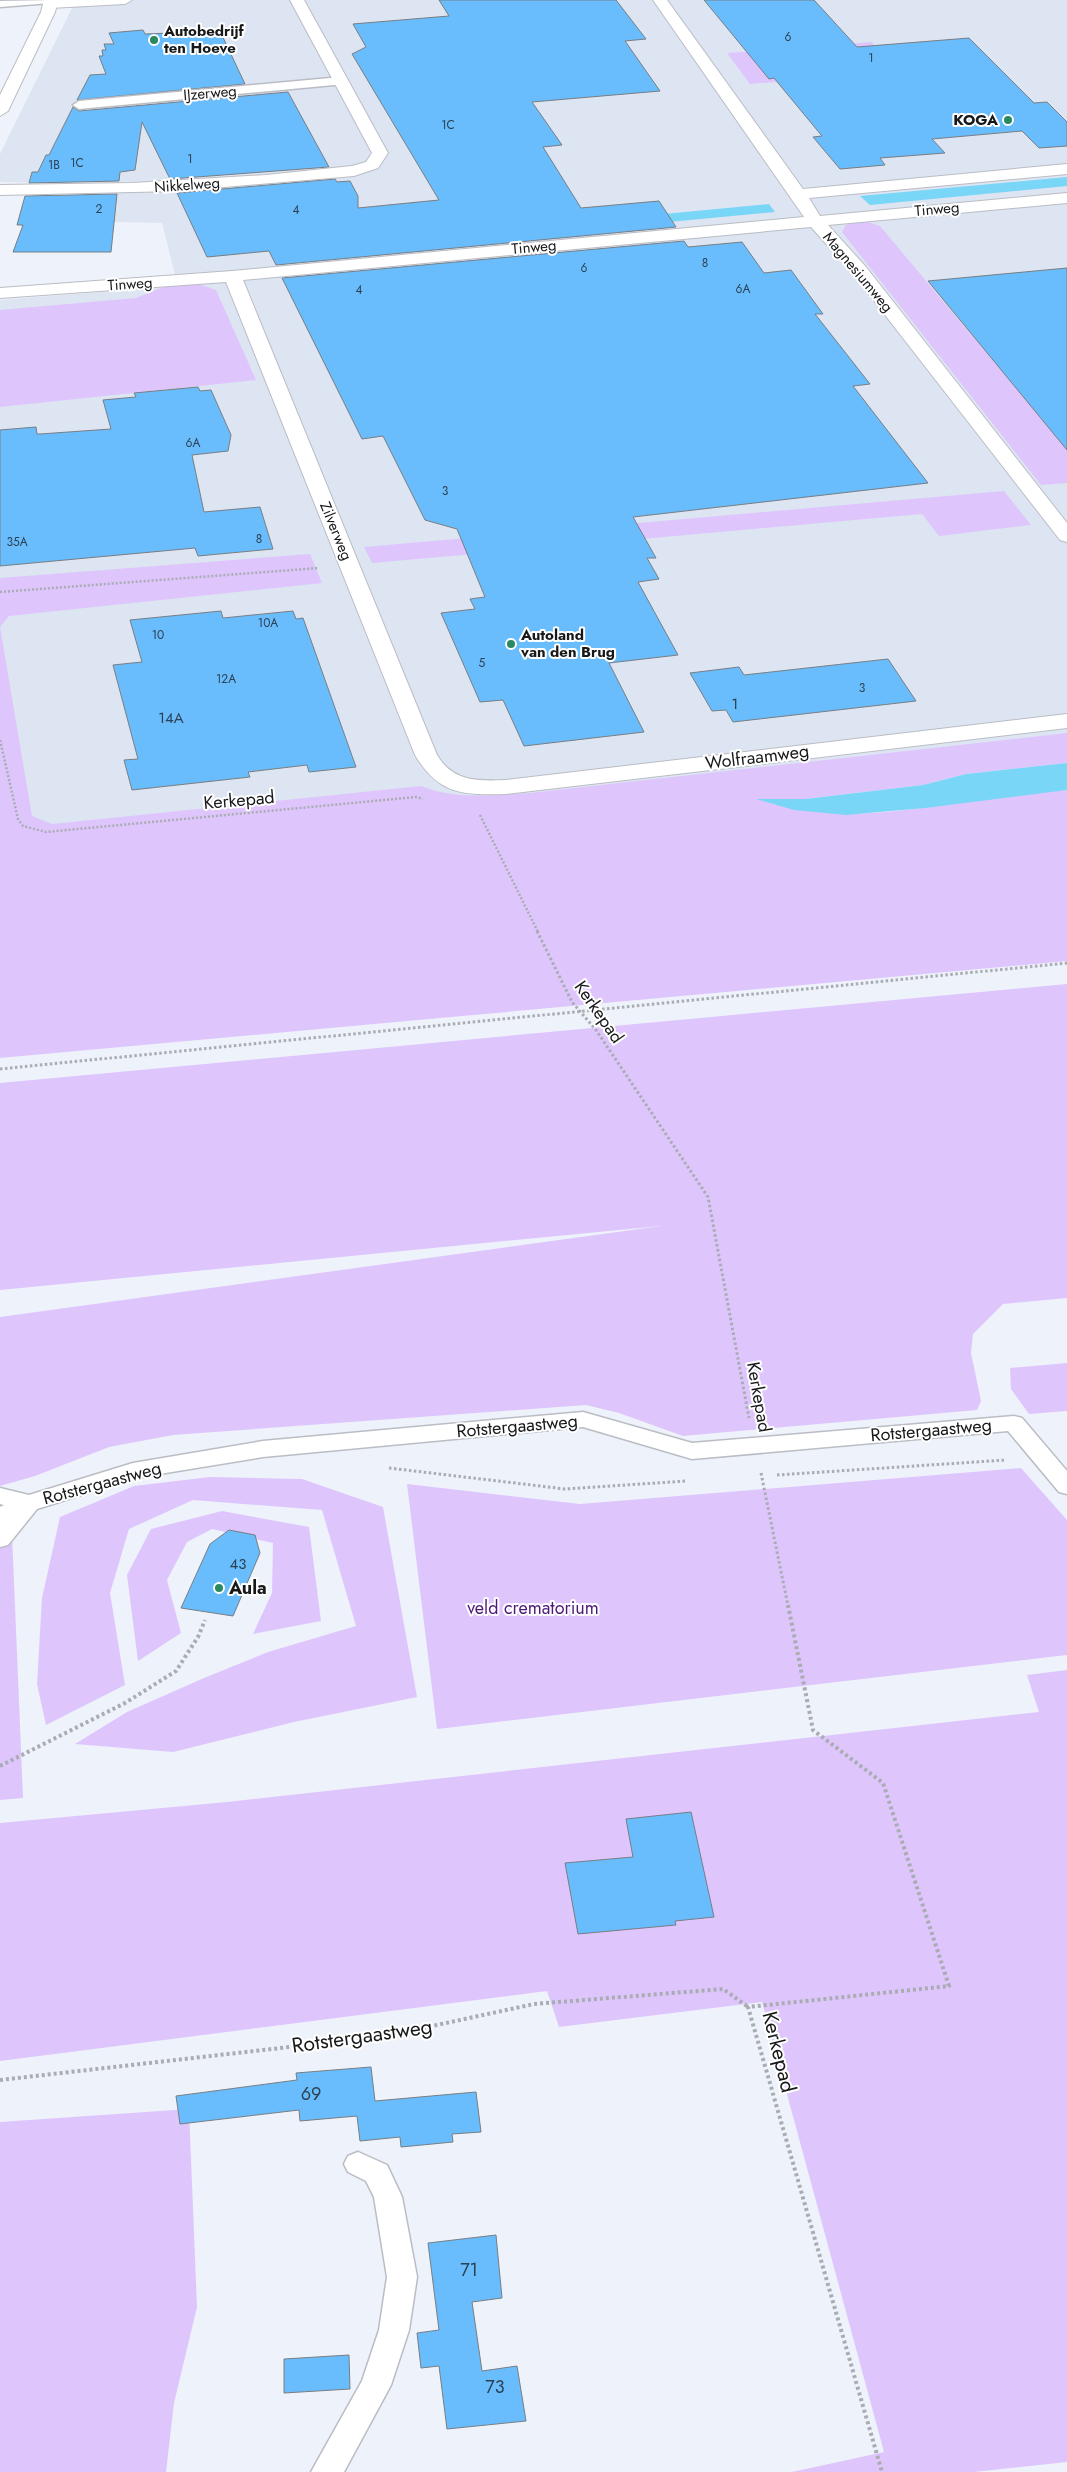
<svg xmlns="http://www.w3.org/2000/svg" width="1067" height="2472" viewBox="0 0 1067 2472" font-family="Jost,sans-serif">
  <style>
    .built { fill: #dde4f2 }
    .green { fill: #dec6fd }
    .water { fill: #7ad6f6 }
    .building { fill: #69bdfd; stroke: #787e83 }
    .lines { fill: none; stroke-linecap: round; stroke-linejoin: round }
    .lane-casing { stroke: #babdc4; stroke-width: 3 }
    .street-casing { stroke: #babdc4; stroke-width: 2 }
    .secondary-casing { stroke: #babdc4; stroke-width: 2 }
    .path-far2 { stroke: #a9acb2; stroke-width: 2.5; stroke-dasharray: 2 2; stroke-linecap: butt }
    .path-far1 { stroke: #a9acb2; stroke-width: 3; stroke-dasharray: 2.5 2.5; stroke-linecap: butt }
    .path { stroke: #a9acb2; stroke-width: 4; stroke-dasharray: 3 3; stroke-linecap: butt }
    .lane { fill: #fff; fill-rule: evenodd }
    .street { fill: #fff; fill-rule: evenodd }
    .secondary { fill: #fff; fill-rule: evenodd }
    .poi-dot { fill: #2a8961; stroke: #fff; stroke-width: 2 }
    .labels { text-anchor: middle; stroke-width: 4; stroke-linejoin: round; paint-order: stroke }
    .far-number-label { font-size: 12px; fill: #2c4153 }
    .far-poi-label { font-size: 15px; font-weight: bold; fill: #17181a; stroke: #fff; text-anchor: start }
    .far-street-label { font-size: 15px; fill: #17181a; stroke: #fff }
    .number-label { font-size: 15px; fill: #2c4153 }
    .street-label { font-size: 18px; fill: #17181a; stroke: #fff }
    .poi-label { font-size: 18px; font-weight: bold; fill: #17181a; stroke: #fff; text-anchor: start }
    .park-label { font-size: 18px; fill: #4e197a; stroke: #fff }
    .near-number-label { font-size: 18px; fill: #2c4153 }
    .near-street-label { font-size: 21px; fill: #17181a; stroke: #fff }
  </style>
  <rect width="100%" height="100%" fill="#eef2fa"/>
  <!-- built -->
  <path class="built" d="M76 0H1067V736L508 799 404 792 46 827 25 818 0 689V300L178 286 162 223 75 221 85 183 0 182V154Z"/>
  <!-- green -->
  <g class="green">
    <path d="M872 42 892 72 750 84 727 53Z"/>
    <path d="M862 220 880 226 1067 449V483L1041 485 842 232 846 225Z"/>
    <path d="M193 282 216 290 256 380 0 407V310L136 298 171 284Z"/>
    <path d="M1004 491 1031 525 939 536 922 514 372 563 364 547Z"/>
    <path d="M310 554 322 583 9 616 0 627 32 816 52 824 421 786C456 800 492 795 530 793L1067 733V763L966 774 923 785 805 799H759C835 827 918 808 995 797 1019 794 1043 792 1067 790V961L0 1058V578Z"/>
    <path d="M1067 984V1298L1003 1304 973 1334 971 1353 981 1401 977 1410 683 1436 619 1413 586 1405 173 1435 109 1447 35 1476 0 1486V1317L661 1226 0 1290V1083Z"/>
    <path d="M1067 1363V1411L1029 1414 1011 1389 1010 1368Z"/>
    <path d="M1021 1468 1067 1520V1655L437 1729 407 1484 580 1504Z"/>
    <path d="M210 1477 302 1479 383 1507 417 1697 294 1722 173 1752 75 1744 127 1712 204 1678 268 1652 356 1626 322 1510 193 1500 129 1529 110 1593 125 1685 46 1725 37 1684 42 1598 60 1517 134 1486Z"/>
    <path d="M222 1511 309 1527 321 1621 253 1634 272 1593 273 1543 212 1529 187 1542 167 1580 181 1633 138 1661 127 1575 151 1529Z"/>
    <path d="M12 1534 23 1798 0 1800V1535Z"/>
    <path d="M1067 1670V2462L974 2472H792L884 2452 762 2002 559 2027 547 1991 0 2061V1823L227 1802 1039 1712 1027 1675Z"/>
    <path d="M189 2109 197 2307 174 2403 166 2472H0V2122Z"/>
  </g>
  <!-- water -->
  <g class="water">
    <path d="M1067 177V186L870 205 860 196Z"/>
    <path d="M769 204 775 212 499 238 494 230Z"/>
    <path d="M1067 763V790L925 808 846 815 794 810 756 799H805L923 785 966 774Z"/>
  </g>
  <!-- building -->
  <g class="building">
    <path d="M439 0H616L646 39 625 41 660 91 532 102 562 145 543 147 581 208 659 201 676 227 276 265 269 251 207 257 177 193 335 179 337 182 350 181 358 196V208L439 200 352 54 366 47 353 24 449 16Z"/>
    <path d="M704 0H814L857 47 969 38 1034 103 1047 102 1067 122V146L1039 148 1022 131 932 139 945 153 880 158 885 165 840 169 813 137 822 136 774 78 769 79Z"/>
    <path d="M143 30 145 34 220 31 245 84 77 100 90 75 106 74 99 56H103L102 50H106L104 44H114L109 33Z"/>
    <path d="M288 92 329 167 170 179 142 122 135 170 120 172 119 181 29 183 32 172H38L46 155H49L73 107 79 111Z"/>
    <path d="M117 194 111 252H13L23 225H17L25 196Z"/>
    <path d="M684 241 688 247 742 242 764 273 791 270 823 314H815L870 384 853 386 928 483 633 517 656 558H647L659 579 638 582 678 655 609 663 644 732 524 746 503 700 480 702 441 613 475 609 470 599 485 597 457 529 425 520 383 436 362 439 282 278Z"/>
    <path d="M1067 268V450L928 281Z"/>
    <path d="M198 387 200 391 211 390 231 435 228 451 192 455 204 512 260 507 273 549 198 556 195 548 0 566V430L36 427 37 434H40L111 429 103 400 136 397 134 393Z"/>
    <path d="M221 611 223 618 293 611 296 619 303 618 356 767 309 772 307 765 248 772 250 777 132 790 124 760 138 759 113 665 142 662 130 620Z"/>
    <path d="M888 659 916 701 733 722 726 710 712 711 690 673 739 667 744 675Z"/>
    <path d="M229 1530 255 1535 260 1553 233 1616 181 1608 210 1544Z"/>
    <path d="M691 1812 714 1917 675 1921 676 1925 578 1934 565 1863 633 1857 626 1819Z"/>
    <path d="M371 2067 375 2101 476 2092 481 2132 452 2134 453 2142 401 2147 400 2137 360 2141 357 2116 300 2121 299 2110 180 2124 176 2096 297 2080 296 2073Z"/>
    <path d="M496 2235 502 2298 472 2302 482 2371 517 2366 526 2421 447 2429 439 2366 421 2368 417 2333 439 2330 428 2243Z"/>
    <path d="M349 2355 350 2389 284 2393V2359Z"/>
  </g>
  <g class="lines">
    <defs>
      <g id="lane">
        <path d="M57 0 51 3 0 7V1Z"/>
        <path d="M341 77 345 78 347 81 345 84 79 109 73 105 79 101Z"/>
        <path d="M583 1412 692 1443 1014 1416 1022 1418 1067 1471V1494L1059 1492 1008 1431 692 1459 583 1427 263 1457 135 1478 37 1509 8 1545 0 1547V1507L4 1505 0 1504V1488L29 1495 133 1463 263 1441Z"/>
        <path d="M358 2152 387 2165 402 2197 417 2277 409 2330 391 2385 344 2472H311L362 2381 379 2330 387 2277 374 2197 366 2181 348 2172 344 2164 348 2156Z"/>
      </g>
      <g id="street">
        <path d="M48 0H132L125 4 50 8 43 4Z"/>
        <path d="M290 0H304L388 153 378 168 354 176 177 191 0 195V185L133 183 266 175 352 166 366 162 372 153Z"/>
        <path d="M653 0H667L803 189 1067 164V174L809 198 820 216 1067 193V203L828 225 866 267 1067 523V542L1060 540 854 275 811 227 243 280 437 755C453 782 478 781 506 780L1067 714V728L506 794C463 795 439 795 415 755L226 282 0 298V288L232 271 804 217Z"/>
      </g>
      <path id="secondary" d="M44 0H58L55 12 8 111 0 116V95L41 12Z"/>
    </defs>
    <!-- lane casing -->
    <use href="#lane" class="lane-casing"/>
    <!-- street casing -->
    <use href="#street" class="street-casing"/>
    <!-- secondary casing -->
    <use href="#secondary" class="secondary-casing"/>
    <!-- path-far2 -->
    <g class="path-far2">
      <path d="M0 592 319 568"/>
      <path d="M0 740 18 819 23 826 46 832 416 797 423 799"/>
      <path d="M480 815 538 932"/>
    </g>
    <!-- path-far1 -->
    <g class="path-far1">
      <path d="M537 931 572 1002 596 1030 708 1197 749 1418"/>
      <path d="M0 1069 1067 963"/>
      <path d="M389 1468 565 1489 686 1481"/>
      <path d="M761 1473 788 1606"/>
      <path d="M777 1475 1006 1460"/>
    </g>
    <!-- path -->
    <g class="path">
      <path d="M788 1605 813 1730 883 1783 949 1986 748 2007 882 2472"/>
      <path d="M0 1766 125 1703 176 1671 198 1637 205 1620"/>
      <path d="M0 2080 386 2036 534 2004 723 1989 748 2007"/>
    </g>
    <!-- lane -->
    <use href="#lane" class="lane"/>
    <!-- street -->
    <use href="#street" class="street"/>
    <!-- secondary -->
    <use href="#secondary" class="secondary"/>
  </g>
  <!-- markers -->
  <g class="poi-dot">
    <circle cx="154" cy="40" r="5"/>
    <circle cx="1008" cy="120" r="5"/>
    <circle cx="511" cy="644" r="5"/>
    <circle cx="219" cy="1588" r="5"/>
  </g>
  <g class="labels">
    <!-- far-number labels -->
    <g class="far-number-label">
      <text x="788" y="41">6</text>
      <text x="871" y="62">1</text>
      <text x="448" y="129">1C</text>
      <text x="190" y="163">1</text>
      <text x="77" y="167">1C</text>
      <text x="54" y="169">1B</text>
      <text x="99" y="213">2</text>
      <text x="296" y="214">4</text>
      <text x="705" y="267">8</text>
      <text x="584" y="272">6</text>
      <text x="743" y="293">6A</text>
      <text x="359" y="294">4</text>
      <text x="193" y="447">6A</text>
      <text x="445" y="495">3</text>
      <text x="259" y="543">8</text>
      <text x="17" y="546">35A</text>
      <text x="268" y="627">10A</text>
      <text x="158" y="639">10</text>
      <text x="482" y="667">5</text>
      <text x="226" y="683">12A</text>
      <text x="862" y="692">3</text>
    </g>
    <!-- far-poi labels -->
    <g class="far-poi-label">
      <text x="164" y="36">Autobedrijf<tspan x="164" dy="17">ten Hoeve</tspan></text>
      <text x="998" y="125" text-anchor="end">KOGA</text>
      <text x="521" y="640">Autoland<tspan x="521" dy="17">van den Brug</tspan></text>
    </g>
    <!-- far-street labels -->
    <g class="far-street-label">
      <text transform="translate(210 93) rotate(-5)" y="5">IJzerweg</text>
      <text transform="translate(187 185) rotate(-4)" y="5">Nikkelweg</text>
      <text transform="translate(937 209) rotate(-5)" y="5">Tinweg</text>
      <text transform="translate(534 247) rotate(-5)" y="5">Tinweg</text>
      <text transform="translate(858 272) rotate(50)" y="5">Magnesiumweg</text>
      <text transform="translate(130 284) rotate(-4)" y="5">Tinweg</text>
      <text transform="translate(336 531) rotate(68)" y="5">Zilverweg</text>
    </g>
    <!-- number labels -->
    <g class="number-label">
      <text x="735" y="709">1</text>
      <text x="171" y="723">14A</text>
      <text x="238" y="1569">43</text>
    </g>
    <!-- street labels -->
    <g class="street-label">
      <text transform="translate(757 757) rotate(-7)" y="6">Wolfraamweg</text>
      <text transform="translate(239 800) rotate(-5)" y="6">Kerkepad</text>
      <text transform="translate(599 1012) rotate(55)" y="6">Kerkepad</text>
      <text transform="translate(759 1397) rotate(80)" y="6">Kerkepad</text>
      <text transform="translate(517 1426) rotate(-5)" y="6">Rotstergaastweg</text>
      <text transform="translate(931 1430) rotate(-5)" y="6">Rotstergaastweg</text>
      <text transform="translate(102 1483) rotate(-15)" y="6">Rotstergaastweg</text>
    </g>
    <!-- poi labels -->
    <g class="poi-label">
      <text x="229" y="1594">Aula</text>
    </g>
    <!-- park labels -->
    <g class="park-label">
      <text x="533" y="1614">veld crematorium</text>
    </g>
    <!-- near-number labels -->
    <g class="near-number-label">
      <text x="311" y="2100">69</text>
      <text x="469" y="2276">71</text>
      <text x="495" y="2393">73</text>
    </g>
    <!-- near-street labels -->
    <g class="near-street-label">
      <text transform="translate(362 2036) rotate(-8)" y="7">Rotstergaastweg</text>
      <text transform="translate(779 2052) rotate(76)" y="7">Kerkepad</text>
    </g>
  </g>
</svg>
